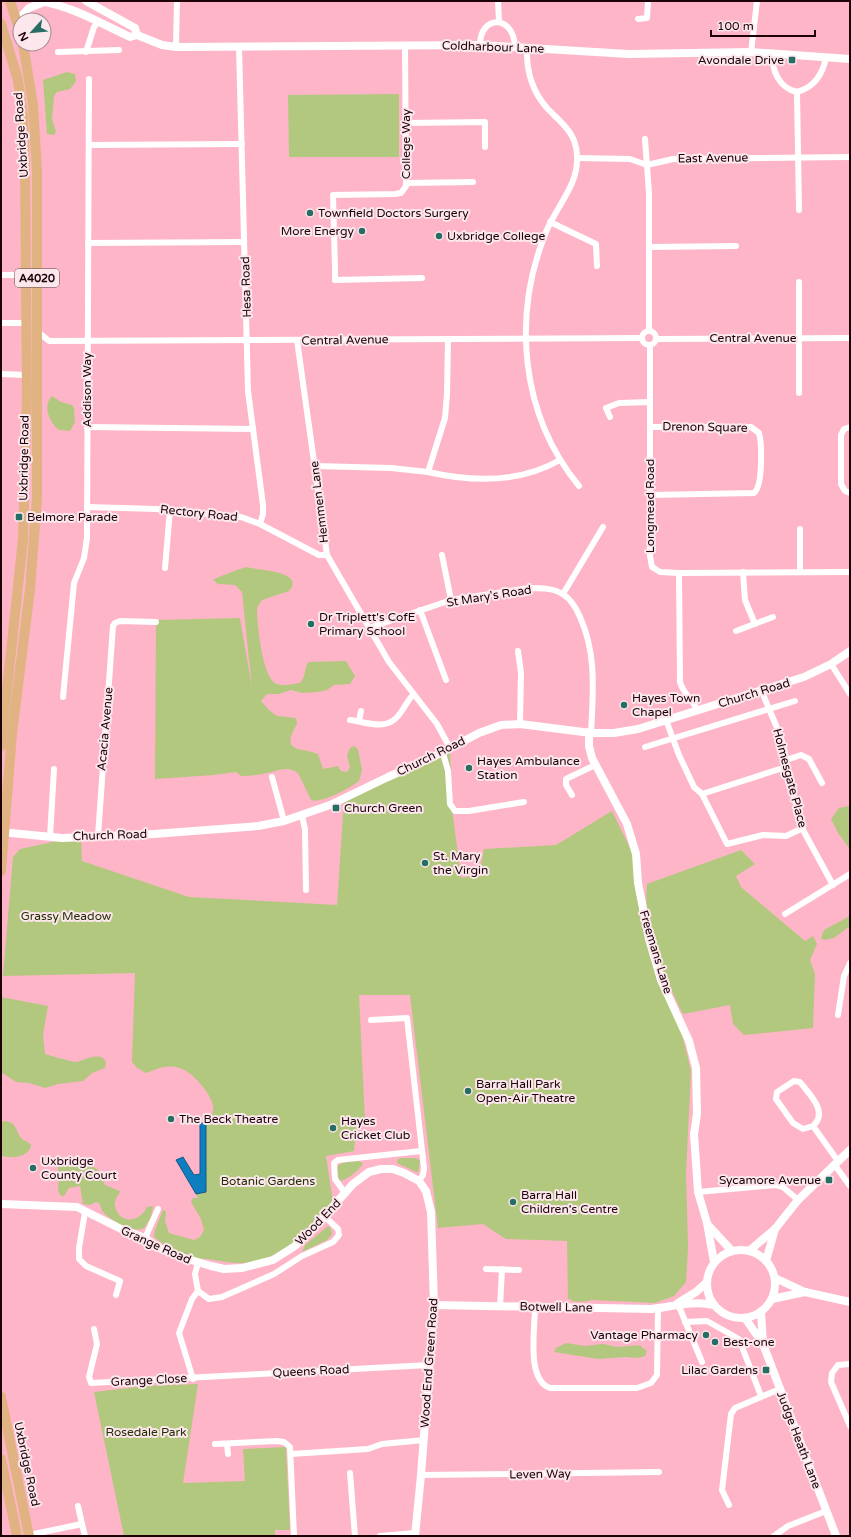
<svg xmlns="http://www.w3.org/2000/svg" width="851" height="1537" viewBox="0 0 851 1537" font-family="'Varela Round',sans-serif">
  <style>
    .green { fill: #b2c87e }
    .water { fill: #0f7ebe; stroke: #135888 }
    .lines { fill: none; stroke-linecap: round; stroke-linejoin: round }
    .minor { stroke: #fff; stroke-width: 6 }
    .tertiary { stroke: #fff; stroke-width: 8 }
    .primary { stroke: #e1b383; stroke-width: 10 }
    .poi-dot { fill: #266e64; stroke: #fbe7ec; stroke-width: 1.5 }
    .labels { text-anchor: middle; stroke-width: 4; stroke-linejoin: round; paint-order: stroke }
    .shield { fill: #fbe7ec; stroke: #5f464d; stroke-width: 1 }
    .shield-label { font-size: 11px; font-weight: bold; fill: #1c0109 }
    .street-label { font-size: 12px; fill: #1c0109; stroke: #fbe7ec }
    .poi-label { font-size: 12px; fill: #1c0109; stroke: #fbe7ec; text-anchor: start }
    .park-label { font-size: 12px; fill: #242e03; stroke: #fbe7ec }
  </style>
  <rect width="100%" height="100%" fill="#feb5c7"/>
  <!-- green -->
  <g class="green">
    <path d="M67 72 75 74 76 81 70 89 57 92 54 96 52 119 56 132 54 135 47 134 43 80Z"/>
    <path d="M399 94V157H289L288 95Z"/>
    <path d="M52 396 61 402 72 405 74 408 75 422 70 431 59 430C50 423 42 406 52 396Z"/>
    <path d="M246 567C256 570 307 571 289 591L262 600 257 608C257 623 262 675 275 683 282 687 293 684 300 683 306 677 304 669 308 662L346 661 355 676 350 684 334 685 327 690 318 692 302 693 291 690 279 694H267L261 701 269 710 277 716 296 718 297 724C279 754 302 747 318 754L323 769 338 766 341 771 347 772 350 767 347 756 350 748 354 746 358 749 362 770 359 781C350 788 321 804 311 800L298 773C287 765 278 771 267 773 258 775 250 776 241 776L236 772 214 775 155 779 156 620 240 618 252 688 242 592 235 585 218 584 213 580C215 578 242 568 246 567Z"/>
    <path d="M450 748 452 808 461 878 479 874 484 849 556 845 612 811 633 854 637 894 681 1030 691 1071 686 1173 688 1248 686 1282 674 1296 655 1303 593 1300 582 1302 571 1301V1299H568L567 1241 506 1239 483 1224 438 1228 410 995H359L365 1121 357 1122 354 1151 326 1156 333 1202C308 1230 282 1262 241 1263 229 1264 207 1257 199 1259L170 1249 154 1237 155 1230 163 1210 166 1211 165 1221 169 1233 194 1240 200 1237 204 1230 201 1219 191 1202 193 1198H198L196 1194 206 1192V1121C210 1117 214 1113 213 1107 212 1094 192 1071 179 1068 166 1064 158 1069 146 1073L137 1068 132 1062 135 973 3 976 13 857 20 849 81 836 82 861 189 897 337 905 344 799Z"/>
    <path d="M850 806V849L838 833 831 819 839 808Z"/>
    <path d="M741 850 755 864 736 876 741 887 805 941 813 936 817 944 810 960 815 974 813 1028 744 1035 733 1024 730 1005 683 1014C665 977 642 926 647 884Z"/>
    <path d="M850 916V926L834 938 824 940 821 938 824 930Z"/>
    <path d="M1 997 48 1006 43 1035 45 1054C48 1055 73 1062 75 1062 84 1061 100 1050 106 1062L105 1068 92 1073 83 1081 58 1084 45 1088 29 1083 16 1082 1 1072Z"/>
    <path d="M4 1121C17 1122 15 1129 21 1138 24 1141 29 1142 31 1145 30 1157 10 1160 1 1155V1123Z"/>
    <path d="M59 1158 69 1163 89 1165 97 1169 105 1185 120 1191C119 1196 114 1199 115 1205 118 1224 139 1224 147 1207L153 1206 151 1217 144 1228C134 1234 110 1220 103 1212 100 1208 102 1204 96 1202L90 1205 83 1204 80 1186 69 1188 64 1196H61L58 1191 59 1174 56 1161Z"/>
    <path d="M402 1158H416L420 1161 418 1173 397 1163 398 1159Z"/>
    <path d="M358 1161 363 1163C361 1169 347 1180 340 1181 330 1162 344 1162 358 1161Z"/>
    <path d="M328 1226 331 1229 332 1234 327 1240 302 1252 305 1245Z"/>
    <path d="M566 1343 585 1346 603 1344 618 1347 639 1345 647 1351 645 1356 638 1358 625 1357 598 1359 554 1352 556 1348Z"/>
    <path d="M198 1384 183 1483 245 1481 243 1449 286 1447 290 1530H275V1536H124L94 1392 145 1386Z"/>
  </g>
  <!-- water -->
  <path class="water" d="M206 1121V1192L196 1194 176 1160 183 1157 194 1175 200 1174V1124Z"/>
  <g class="lines">
    <!-- minor -->
    <g class="minor">
      <path d="M498 1 499 21"/>
      <path d="M638 19 647 18 648 1"/>
      <path d="M405 45 406 186 401 193 395 194 333 195 335 269V280L422 278"/>
      <path d="M480 45C480 15 513 14 515 46"/>
      <path d="M176 47 177 1"/>
      <path d="M239 47 248 391 263 505V514L260 524"/>
      <path d="M527 47C526 70 532 91 547 108 561 123 576 132 577 155 579 185 557 205 546 232 512 316 520 414 579 486"/>
      <path d="M58 52 119 50"/>
      <path d="M86 52 94 27 99 21"/>
      <path d="M751 52 757 1"/>
      <path d="M772 53C772 71 779 88 797 92"/>
      <path d="M406 123 485 122V147"/>
      <path d="M645 139 649 193V331"/>
      <path d="M89 145 242 144"/>
      <path d="M578 158 630 159 647 165 673 159 850 157"/>
      <path d="M407 183 473 182"/>
      <path d="M799 210 797 92C815 87 823 74 826 57"/>
      <path d="M550 222 596 244 597 266"/>
      <path d="M88 243 244 242"/>
      <path d="M649 247 736 246"/>
      <path d="M1 275H26"/>
      <path d="M799 282V393"/>
      <path d="M1 323H26"/>
      <circle cx="649" cy="338" r="7"/>
      <path d="M37 331 49 341 642 338"/>
      <path d="M657 339 850 338"/>
      <path d="M297 340 327 555 389 662 437 724 450 748"/>
      <path d="M650 346V556L652 567 660 572 679 573 850 572"/>
      <path d="M1 374 26 375"/>
      <path d="M610 417 606 408 619 403 650 402"/>
      <path d="M87 427 253 429"/>
      <path d="M650 427H751L759 433C762 444 763 486 754 493L650 495"/>
      <path d="M850 427 844 429 841 435V484L845 491 850 493"/>
      <path d="M316 466 391 468 428 472 445 418 447 394 448 339"/>
      <path d="M428 472C472 482 520 483 560 460"/>
      <path d="M87 507 156 509 241 517 260 524 319 555H327"/>
      <path d="M800 529V572"/>
      <path d="M442 555 451 600"/>
      <path d="M165 568 170 510"/>
      <path d="M743 572 745 600 755 624"/>
      <path d="M679 573 680 682C683 694 693 699 697 710"/>
      <path d="M563 594 603 527"/>
      <path d="M420 610 446 680"/>
      <path d="M369 628 451 600 529 588C540 588 555 588 564 595 572 600 577 610 580 617 597 654 593 693 591 733"/>
      <path d="M736 631 773 617"/>
      <path d="M518 651 521 673 520 724"/>
      <path d="M831 664 850 694"/>
      <path d="M762 691C769 713 788 744 786 767L803 830 833 885"/>
      <path d="M63 697 74 583 84 558 87 538 89 79"/>
      <path d="M350 720C366 722 386 731 398 716 404 709 407 701 413 695"/>
      <path d="M666 720 679 755 694 787 702 794 727 844 763 835 786 836 803 828"/>
      <path d="M359 721 361 711"/>
      <path d="M645 747 795 701"/>
      <path d="M443 753 448 771 450 804 455 811H469L524 802"/>
      <path d="M786 760 801 755 809 759 822 783"/>
      <path d="M272 777 284 821"/>
      <path d="M702 794 786 767"/>
      <path d="M572 795 566 785V779L595 765"/>
      <path d="M302 816 305 829 306 890"/>
      <path d="M98 836 113 626 115 623 120 621 156 622"/>
      <path d="M50 837 54 769"/>
      <path d="M785 914 850 874"/>
      <path d="M838 1015 844 976 850 963"/>
      <path d="M371 1020 407 1018 424 1168 423 1175 419 1181"/>
      <path d="M813 1126C829 1112 809 1094 800 1082L794 1081 777 1092 776 1099 793 1123 803 1129 813 1126 838 1161"/>
      <path d="M834 1164 850 1186"/>
      <path d="M698 1192 776 1185 783 1187 798 1200"/>
      <path d="M345 1193 335 1179 334 1163 338 1160 421 1151"/>
      <path d="M85 1212 79 1248V1259L86 1266 120 1281 116 1295"/>
      <path d="M145 1238 158 1209"/>
      <path d="M198 1263 195 1274 198 1291 209 1299 222 1297 274 1274 302 1256 333 1242 339 1235 338 1229 325 1217"/>
      <path d="M486 1269 519 1270"/>
      <path d="M678 1304 702 1362"/>
      <path d="M500 1307 502 1269"/>
      <path d="M535 1307C535 1328 526 1380 550 1388H637L651 1383 657 1375 658 1308"/>
      <path d="M685 1322 707 1321 739 1339 761 1396"/>
      <path d="M94 1329 97 1344 89 1377 91 1383C204 1378 316 1370 429 1365"/>
      <path d="M850 1364 838 1365 832 1373 831 1382 850 1426"/>
      <path d="M193 1379 179 1333 192 1299 198 1291"/>
      <path d="M215 1444 277 1441 284 1442 290 1447 294 1536"/>
      <path d="M227 1444 228 1454"/>
      <path d="M291 1454 368 1449 382 1444 424 1440"/>
      <path d="M350 1473 355 1536"/>
      <path d="M421 1475 659 1472"/>
      <path d="M729 1505 722 1490 731 1414 735 1408 780 1389"/>
      <path d="M78 1506 82 1524"/>
      <path d="M29 1535 82 1524 85 1536"/>
      <path d="M380 1536 415 1533"/>
      <path d="M774 1536 788 1526 826 1511"/>
    </g>
    <!-- tertiary -->
    <g class="tertiary">
      <path d="M39 1C72 6 100 23 130 37L137 35 162 45 176 47 480 45 629 54 751 52 850 59"/>
      <path d="M86 1 135 28 137 35"/>
      <path d="M17 21 29 8 44 2"/>
      <path d="M589 732V746L592 758 627 824 636 854 638 883 649 939 661 980 689 1041 696 1068 697 1114 694 1134 698 1192 707 1223 714 1262"/>
      <path d="M1 832 62 838 154 834 258 826 284 821 330 805 388 777 435 756 479 733 501 725 520 724 591 733H614L638 729 804 677 831 664 850 651"/>
      <path d="M1 1204 77 1207 121 1229 145 1238 159 1248 181 1257 211 1266 224 1269 242 1268 273 1260 295 1246 311 1231 353 1184 369 1172 381 1169H393L404 1173 419 1181 426 1191 431 1212 434 1305 421 1475 415 1536"/>
      <path d="M708 1225 732 1251"/>
      <circle cx="741" cy="1284" r="34"/>
      <path d="M749 1251 775 1229 798 1200 850 1150"/>
      <path d="M766 1261 775 1229"/>
      <path d="M775 1278 805 1292 850 1302"/>
      <path d="M772 1299 805 1292"/>
      <path d="M678 1303 696 1292 707 1282"/>
      <path d="M434 1305 651 1309C671 1307 693 1300 714 1305"/>
      <path d="M761 1312 763 1344"/>
      <path d="M745 1318 763 1344 836 1536"/>
    </g>
    <!-- primary -->
    <g class="primary">
      <path d="M10 1 20 32"/>
      <path d="M1 24 18 80 23 116 25 164 27 398 23 539 1 746"/>
      <path d="M1 871 12 734 30 589 37 498V171L33 105 23 44"/>
      <path d="M1 1397 29 1536"/>
      <path d="M1 1459 17 1536"/>
    </g>
  </g>
  <!-- markers -->
  <g class="poi-dot">
    <rect x="788" y="56" width="8" height="8" rx="2"/>
    <circle cx="310" cy="213" r="4"/>
    <circle cx="362" cy="231" r="4"/>
    <circle cx="439" cy="236" r="4"/>
    <rect x="15" y="513" width="8" height="8" rx="2"/>
    <circle cx="311" cy="624" r="4"/>
    <circle cx="624" cy="705" r="4"/>
    <circle cx="469" cy="768" r="4"/>
    <rect x="332" y="804" width="8" height="8" rx="2"/>
    <circle cx="425" cy="863" r="4"/>
    <circle cx="468" cy="1091" r="4"/>
    <circle cx="171" cy="1119" r="4"/>
    <circle cx="333" cy="1128" r="4"/>
    <circle cx="33" cy="1168" r="4"/>
    <rect x="825" y="1176" width="8" height="8" rx="2"/>
    <circle cx="513" cy="1202" r="4"/>
    <circle cx="706" cy="1335" r="4"/>
    <circle cx="715" cy="1342" r="4"/>
    <rect x="762" y="1366" width="8" height="8" rx="2"/>
  </g>
  <g class="labels">
    <!-- shield labels -->
    <rect class="shield" x="15" y="269" width="44" height="18" rx="3"/>
    <g class="shield-label">
      <text x="37" y="282">A4020</text>
    </g>
    <!-- street labels -->
    <g class="street-label">
      <text transform="translate(493 47) rotate(2)" y="4">Coldharbour Lane</text>
      <text transform="translate(21 135) rotate(-94)" y="4">Uxbridge Road</text>
      <text transform="translate(406 144) rotate(-90)" y="4">College Way</text>
      <text transform="translate(713 158) rotate(-1)" y="4">East Avenue</text>
      <text transform="translate(246 287) rotate(-92)" y="4">Hesa Road</text>
      <text x="753" y="342">Central Avenue</text>
      <text transform="translate(345 340) rotate(-1)" y="4">Central Avenue</text>
      <text transform="translate(87 390) rotate(-90)" y="4">Addison Way</text>
      <text transform="translate(705 427) rotate(1)" y="4">Drenon Square</text>
      <text transform="translate(24 458) rotate(-89)" y="4">Uxbridge Road</text>
      <text transform="translate(319 502) rotate(-97)" y="4">Hemmen Lane</text>
      <text transform="translate(650 506) rotate(-90)" y="4">Longmead Road</text>
      <text transform="translate(199 513) rotate(6)" y="4">Rectory Road</text>
      <text transform="translate(489 596) rotate(-9)" y="4">St Mary's Road</text>
      <text transform="translate(754 693) rotate(-17)" y="4">Church Road</text>
      <text transform="translate(105 729) rotate(-85)" y="4">Acacia Avenue</text>
      <text transform="translate(431 756) rotate(-26)" y="4">Church Road</text>
      <text transform="translate(790 778) rotate(75)" y="4">Holmesgate Place</text>
      <text transform="translate(110 835) rotate(-2)" y="4">Church Road</text>
      <text transform="translate(656 952) rotate(73)" y="4">Freemans Lane</text>
      <text transform="translate(318 1222) rotate(-46)" y="4">Wood End</text>
      <text transform="translate(156 1245) rotate(24)" y="4">Grange Road</text>
      <text transform="translate(556 1307) rotate(1)" y="4">Botwell Lane</text>
      <text transform="translate(429 1363) rotate(-86)" y="4">Wood End Green Road</text>
      <text transform="translate(311 1371) rotate(-3)" y="4">Queens Road</text>
      <text transform="translate(149 1380) rotate(-3)" y="4">Grange Close</text>
      <text transform="translate(799 1440) rotate(69)" y="4">Judge Heath Lane</text>
      <text transform="translate(27 1464) rotate(78)" y="4">Uxbridge Road</text>
      <text transform="translate(540 1474) rotate(-1)" y="4">Leven Way</text>
    </g>
    <!-- poi labels -->
    <g class="poi-label">
      <text x="784" y="64" text-anchor="end">Avondale Drive</text>
      <text x="318" y="217">Townfield Doctors Surgery</text>
      <text x="354" y="235" text-anchor="end">More Energy</text>
      <text x="447" y="240">Uxbridge College</text>
      <text x="27" y="521">Belmore Parade</text>
      <text x="319" y="621">Dr Triplett's CofE<tspan x="319" dy="14">Primary School</tspan></text>
      <text x="632" y="702">Hayes Town<tspan x="632" dy="14">Chapel</tspan></text>
      <text x="477" y="765">Hayes Ambulance<tspan x="477" dy="14">Station</tspan></text>
      <text x="344" y="812">Church Green</text>
      <text x="433" y="860">St. Mary<tspan x="433" dy="14">the Virgin</tspan></text>
      <text x="476" y="1088">Barra Hall Park<tspan x="476" dy="14">Open-Air Theatre</tspan></text>
      <text x="179" y="1123">The Beck Theatre</text>
      <text x="341" y="1125">Hayes<tspan x="341" dy="14">Cricket Club</tspan></text>
      <text x="41" y="1165">Uxbridge<tspan x="41" dy="14">County Court</tspan></text>
      <text x="821" y="1184" text-anchor="end">Sycamore Avenue</text>
      <text x="521" y="1199">Barra Hall<tspan x="521" dy="14">Children's Centre</tspan></text>
      <text x="698" y="1339" text-anchor="end">Vantage Pharmacy</text>
      <text x="723" y="1346">Best-one</text>
      <text x="758" y="1374" text-anchor="end">Lilac Gardens</text>
    </g>
    <!-- park labels -->
    <g class="park-label">
      <text x="66" y="920">Grassy Meadow</text>
      <text x="268" y="1185">Botanic Gardens</text>
      <text x="146" y="1436">Rosedale Park</text>
    </g>
  </g>
  <!-- border -->
  <rect width="851" height="1537" fill="none" stroke="#1c0109" stroke-width="4"/>
  <!-- north arrow -->
  <g transform="translate(32 32) rotate(243)"><circle r="19" fill="#fbe7ec" stroke="#a28b91"/>
  <path d="M0-3L7 15L0 10L-7 15Z" fill="#266e64"/>
  <text y="-6" font-size="11" font-weight="bold" text-anchor="middle" fill="#1c0109">N</text>
  </g>
  <!-- scale -->
  <path d="M711 30v6h104v-6" fill="none" stroke="#1c0109" stroke-width="2"/>
  <text x="717" y="30" font-size="12" fill="#1c0109" stroke="#fbe7ec" stroke-width="3" paint-order="stroke">100 m</text>
</svg>
